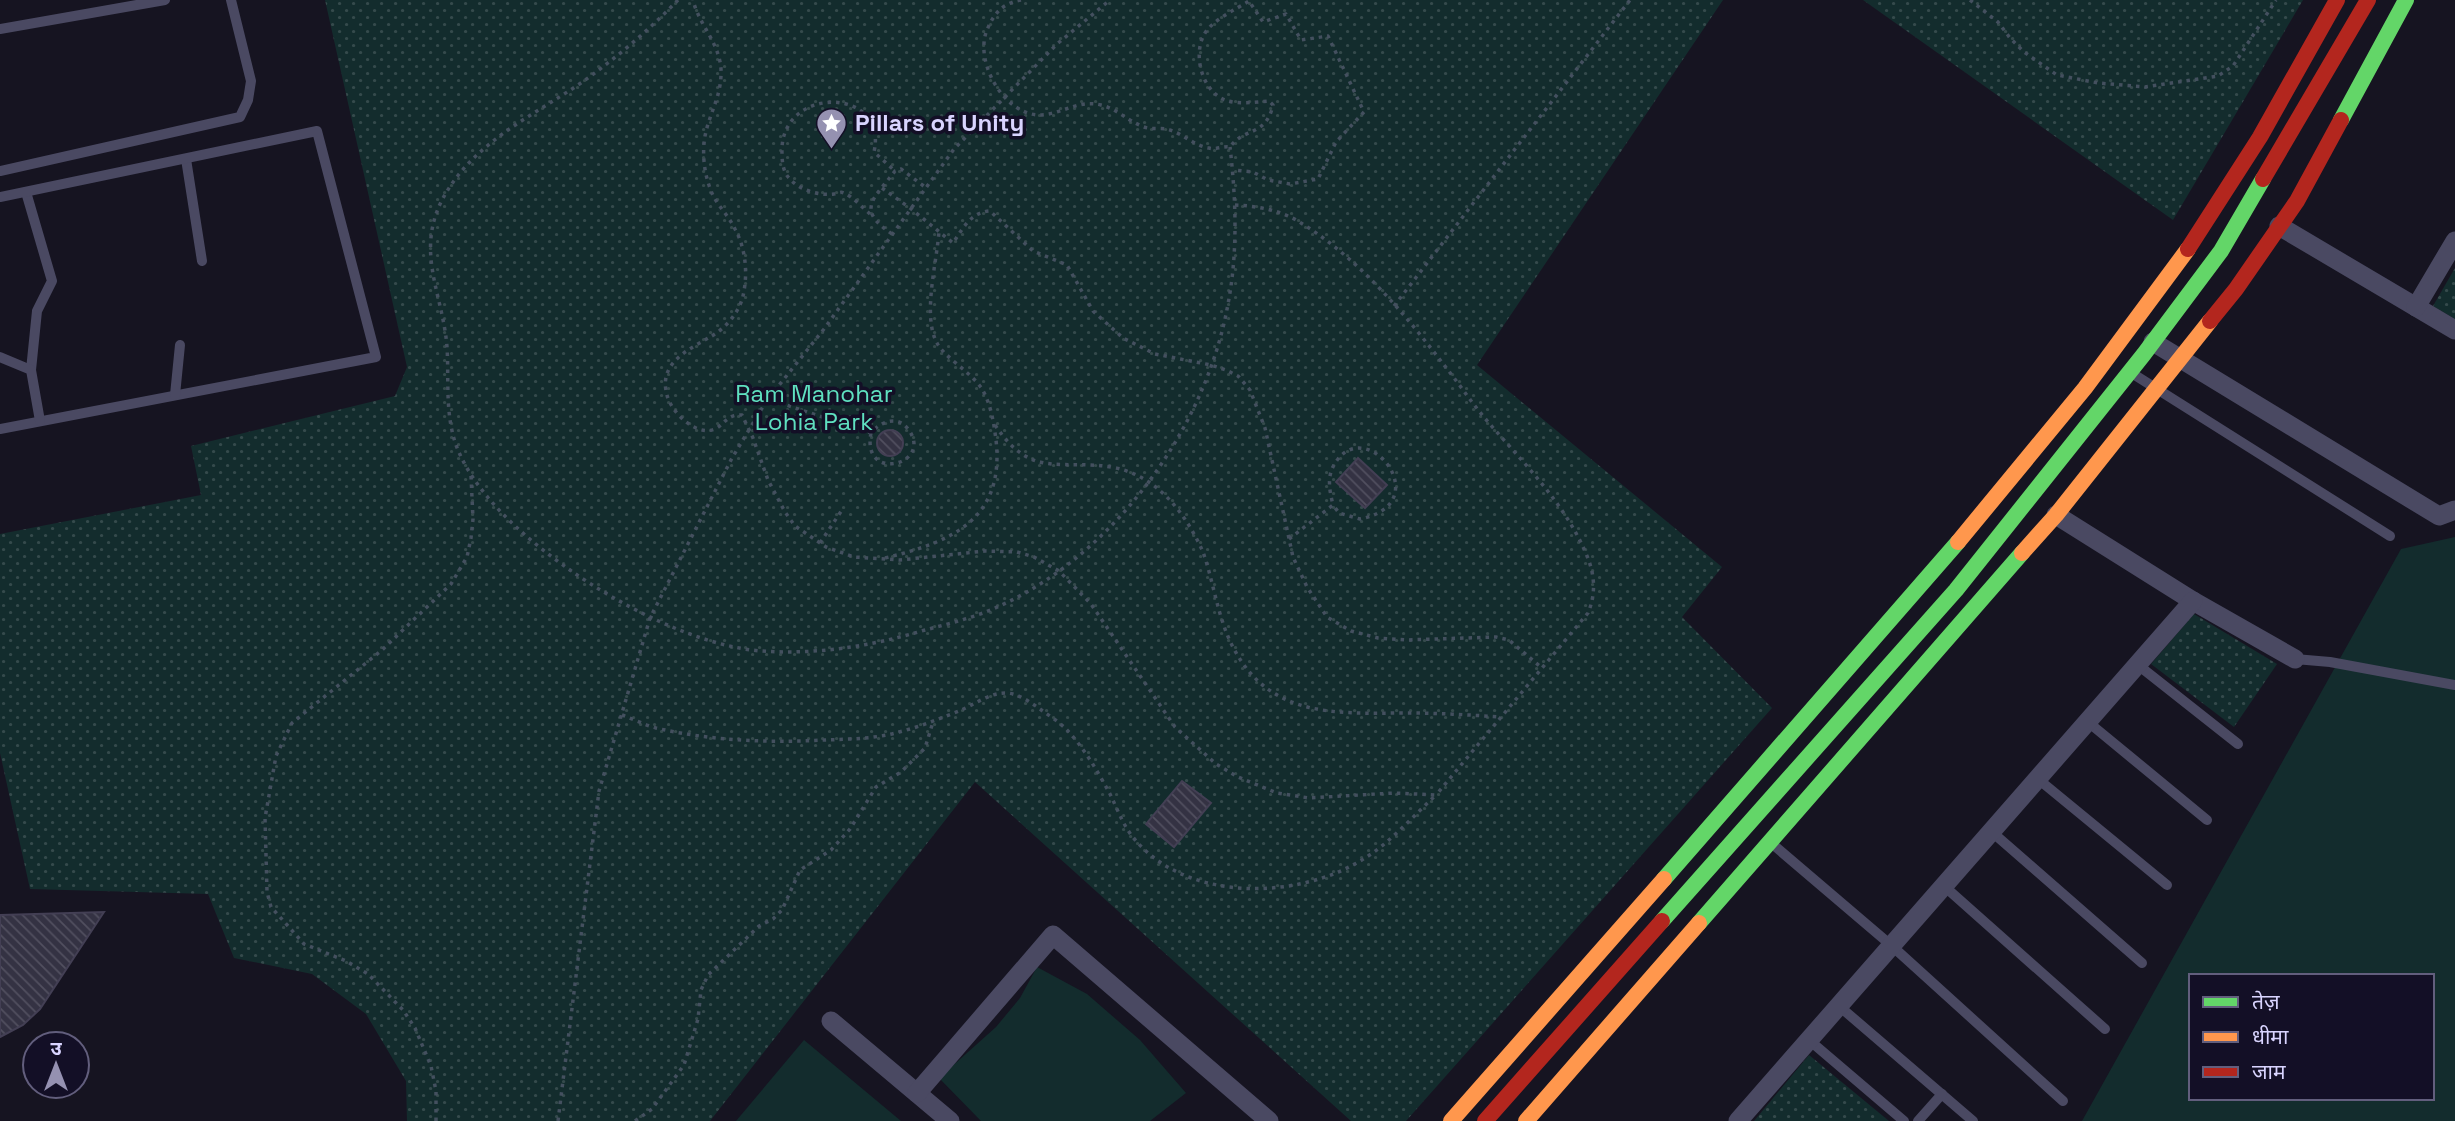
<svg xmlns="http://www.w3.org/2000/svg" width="2455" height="1121" viewBox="0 0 2455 1121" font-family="'Space Grotesk','Noto Sans Devanagari',sans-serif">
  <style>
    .grass { fill: #132c2d; fill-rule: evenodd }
    .park { fill: url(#park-dots) }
    .building { fill: url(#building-back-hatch); stroke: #433f54; stroke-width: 2 }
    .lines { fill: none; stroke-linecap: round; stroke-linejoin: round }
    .path { stroke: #44505f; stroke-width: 3.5; stroke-dasharray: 3.5 5; stroke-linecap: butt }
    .lane { stroke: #4a4962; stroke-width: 10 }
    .street { stroke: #4a4962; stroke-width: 19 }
    .fast { stroke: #63d668; stroke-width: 16 }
    .slow { stroke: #ff974d; stroke-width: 16 }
    .jam { stroke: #b3261e; stroke-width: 16 }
    .labels { text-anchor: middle; stroke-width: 7; stroke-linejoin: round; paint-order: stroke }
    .poi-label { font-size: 24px; font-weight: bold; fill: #d9d4ff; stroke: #130f26; text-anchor: start }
    .park-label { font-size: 24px; fill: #5fe0c0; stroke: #130f26 }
  </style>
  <defs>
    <pattern id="park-dots" width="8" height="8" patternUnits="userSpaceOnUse" patternTransform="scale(1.75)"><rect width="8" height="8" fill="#132c2d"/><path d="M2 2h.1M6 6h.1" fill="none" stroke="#354a4c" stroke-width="1.8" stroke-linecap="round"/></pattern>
    <pattern id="building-back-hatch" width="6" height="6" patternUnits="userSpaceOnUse" patternTransform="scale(1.75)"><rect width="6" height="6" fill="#343243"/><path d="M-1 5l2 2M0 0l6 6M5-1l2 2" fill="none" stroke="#514f5f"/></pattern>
  </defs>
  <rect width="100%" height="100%" fill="#161421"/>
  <!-- grass -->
  <g class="grass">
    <path d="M2455 537V1121H2082L2401 549ZM2191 976H2432V1098H2191Z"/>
    <path d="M1037 967 1087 994 1140 1040 1186 1093 1150 1121H981L939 1078 996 1027 1020 998Z"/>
    <path d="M804 1040 901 1121H736Z"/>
  </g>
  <!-- park -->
  <g class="park">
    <path d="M325 0H1723L1477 365 1722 567 1682 617 1772 708 1406 1121H1351L975 782 710 1121H407L406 1081 366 1014 312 974 234 958 208 894 30 889 0 753V534L201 495 191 446 395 396 407 367Z"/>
    <path d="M1863 0H2303L2173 220Z"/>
    <path d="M2455 268V319L2433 306Z"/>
    <path d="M2194 614 2277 664 2234 727 2151 664Z"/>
    <path d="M1809 1055 1889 1121H1754Z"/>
  </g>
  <!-- building -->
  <g class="building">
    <circle cx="890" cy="443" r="13"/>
    <path d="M1358 458 1387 485 1365 508 1336 482Z"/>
    <path d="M1182 781 1211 803 1174 847 1146 824Z"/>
    <path d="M104 912 40 1009 23 1025 0 1037V915Z"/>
  </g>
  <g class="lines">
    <!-- path -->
    <g class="path">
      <path d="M678 0C648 31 614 60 578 85 527 119 470 145 441 202 416 254 443 295 447 347 449 379 445 410 455 442 472 493 527 540 570 570 621 606 698 646 761 651 817 655 872 646 925 630 944 625 964 620 983 613 1107 565 1205 433 1228 304 1238 252 1236 199 1230 147"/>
      <path d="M1021 0C1003 3 994 13 987 30 974 61 1003 113 1038 115 1061 115 1078 99 1101 105 1117 109 1128 121 1144 127 1152 130 1162 127 1170 130 1183 134 1195 146 1209 148 1216 150 1222 146 1230 147 1244 127 1266 137 1273 105L1269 101C1255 102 1238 105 1225 100 1202 91 1192 54 1205 33 1214 19 1235 10 1249 1L1263 22 1286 14 1301 40 1328 36 1364 112 1336 142 1318 179 1290 184 1268 180 1253 172 1233 170"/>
      <path d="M1970 0 1998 22 2010 38 2024 52 2057 75 2098 83 2145 87 2218 76 2233 66 2276 0"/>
      <path d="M882 188 910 208 953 243C963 228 971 212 990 211L1033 251 1067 265 1093 311 1123 338 1155 354 1211 365 1226 370 1238 376 1245 384 1250 390 1265 428 1293 557 1307 587 1327 617 1351 631 1378 638 1406 640 1496 637 1509 640 1542 668"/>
      <path d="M1235 205C1257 206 1281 210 1301 223 1358 258 1404 313 1444 365 1457 381 1469 399 1483 416 1520 460 1565 502 1587 556 1595 575 1596 594 1588 613L1436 795"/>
      <path d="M870 214C863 208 853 197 844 193 840 191 838 194 834 194 819 196 799 190 789 178 783 172 782 161 782 153 779 85 889 86 874 152L895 171"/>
      <path d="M892 234C855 209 874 199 895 171L901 169 925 187"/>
      <path d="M1394 306 1630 0"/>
      <path d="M995 425C1033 482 1062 457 1116 468 1158 477 1186 514 1203 552 1214 583 1218 620 1234 649 1272 720 1340 713 1409 713 1440 713 1470 715 1501 717"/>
      <path d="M871 433C861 484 935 464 908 429 898 415 881 421 871 433L768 399 824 329 954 149 1057 44 1110 0"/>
      <path d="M1289 539 1333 505 1339 513 1360 519C1437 504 1370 418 1338 459 1326 474 1329 488 1333 505"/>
      <path d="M820 543 842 510"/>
      <path d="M885 558C951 542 1005 520 996 440 994 424 991 404 982 389 971 372 944 357 937 343 922 316 937 262 939 231"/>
      <path d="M622 715C633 719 645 725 656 728 712 741 769 743 825 740 849 739 875 739 899 732 919 727 939 719 959 711 974 705 990 692 1007 693 1019 694 1030 702 1040 709 1048 715 1058 721 1065 728 1083 746 1098 772 1110 794 1117 808 1122 823 1132 836 1184 903 1298 901 1365 858 1391 842 1413 816 1436 795L1394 793 1309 798 1277 793 1238 777 1216 764 1175 727 1091 604 1059 571 1034 557 1017 552 985 551 900 560 854 557 826 547 795 526 785 512 768 480 753 438 742 415C727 414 725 424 715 429 696 437 671 412 667 395 658 363 688 350 710 337 725 329 739 313 743 296 748 274 746 249 735 229 728 214 715 204 710 188 704 172 702 153 705 136 710 111 722 96 721 69 719 42 699 25 693 0"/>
      <path d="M436 1121V1091L431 1066 415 1028 403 1010 368 974 346 961 304 944 271 907 267 892 265 818 276 756 292 723 382 650 451 584 467 557 471 538 473 519 471 476"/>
      <path d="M558 1121 599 791 650 618 732 458 767 400"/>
      <path d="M635 1121 652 1109 684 1065 698 1019 701 990 708 975 759 926 773 919 782 910 800 870 831 850 850 829 876 787 901 772 925 748 933 722"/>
    </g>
    <!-- lane -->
    <g class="lane">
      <path d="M0 29 165 0"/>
      <path d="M186 159 202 261"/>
      <path d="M0 171 240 117 248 100 251 81 231 0"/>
      <path d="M26 192 52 281 37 311 31 370"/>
      <path d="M0 197 317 131 376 357 0 429"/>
      <path d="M0 357 31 370 40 421"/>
      <path d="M2130 372 2390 536"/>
      <path d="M175 395 180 345"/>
      <path d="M2295 659 2330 662 2455 685"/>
      <path d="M2138 665 2238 744"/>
      <path d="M2088 722 2207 820"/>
      <path d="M2038 779 2167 885"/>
      <path d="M1992 832 2142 963"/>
      <path d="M1770 842 1892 946 2063 1101"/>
      <path d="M1944 886 2105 1029"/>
      <path d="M1839 1006 1973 1121"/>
      <path d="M1809 1040 1904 1121"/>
      <path d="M1918 1121 1942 1094"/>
    </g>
    <!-- street -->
    <g class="street">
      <path d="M2279 226 2455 330"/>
      <path d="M2416 307 2455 241"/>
      <path d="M2153 342 2439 516 2455 510"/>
      <path d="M2056 515 2193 601 2295 659"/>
      <path d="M831 1021 950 1121"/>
      <path d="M917 1093 1053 935 1269 1121"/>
      <path d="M1738 1121 2193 601"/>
    </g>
    <!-- fast -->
    <g class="fast">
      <path d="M2341 120 2406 0"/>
      <path d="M1664 879 1958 542"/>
      <path d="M1662 921 1956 590 2144 354 2221 251 2263 179"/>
      <path d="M1699 923 2022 553"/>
    </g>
    <!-- slow -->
    <g class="slow">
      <path d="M1958 542 2085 388 2188 249"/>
      <path d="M2022 553 2056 515 2210 321"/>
      <path d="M1451 1121 1664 879"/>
      <path d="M1526 1121 1699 923"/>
    </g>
    <!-- jam -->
    <g class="jam">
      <path d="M2263 179 2368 0"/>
      <path d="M2188 249 2260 137 2337 0"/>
      <path d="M2210 321 2236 289 2297 201 2341 120"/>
      <path d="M1485 1121 1662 921"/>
    </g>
  </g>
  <!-- icons -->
  <defs>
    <symbol id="sight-pin" viewBox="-11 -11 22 30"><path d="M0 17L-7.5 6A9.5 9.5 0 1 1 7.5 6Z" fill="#9591b1" stroke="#130f26"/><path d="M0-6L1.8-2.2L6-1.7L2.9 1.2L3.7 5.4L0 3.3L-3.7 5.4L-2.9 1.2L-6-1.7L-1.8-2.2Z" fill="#fff"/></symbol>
  </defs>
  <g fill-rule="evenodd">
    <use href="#sight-pin" x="814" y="106" width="35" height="47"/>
  </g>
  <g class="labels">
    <!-- poi labels -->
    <g class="poi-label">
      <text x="855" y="131">Pillars of Unity</text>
    </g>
    <!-- park labels -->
    <g class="park-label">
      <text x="814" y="402">Ram Manohar<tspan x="814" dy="28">Lohia Park</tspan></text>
    </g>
  </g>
  <!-- legend -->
  <rect x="2189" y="974" width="245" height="126" fill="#130f26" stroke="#625e7d" stroke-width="2"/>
  <rect x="2203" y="997" width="35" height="10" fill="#63d668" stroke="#625e7d" stroke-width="2"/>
  <text x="2252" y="1009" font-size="21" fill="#d9d4ff">तेज़</text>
  <rect x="2203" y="1032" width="35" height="10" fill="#ff974d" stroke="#625e7d" stroke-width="2"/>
  <text x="2252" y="1044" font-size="21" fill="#d9d4ff">धीमा</text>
  <rect x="2203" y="1067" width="35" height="10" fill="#b3261e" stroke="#625e7d" stroke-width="2"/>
  <text x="2252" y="1079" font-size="21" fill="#d9d4ff">जाम</text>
  <!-- north arrow -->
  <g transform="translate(56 1065)"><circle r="33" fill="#130f26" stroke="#625e7d" stroke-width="2"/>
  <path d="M0-5L12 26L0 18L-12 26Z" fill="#9591b1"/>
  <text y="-10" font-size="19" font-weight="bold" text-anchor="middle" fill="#d9d4ff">उ</text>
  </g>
</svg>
